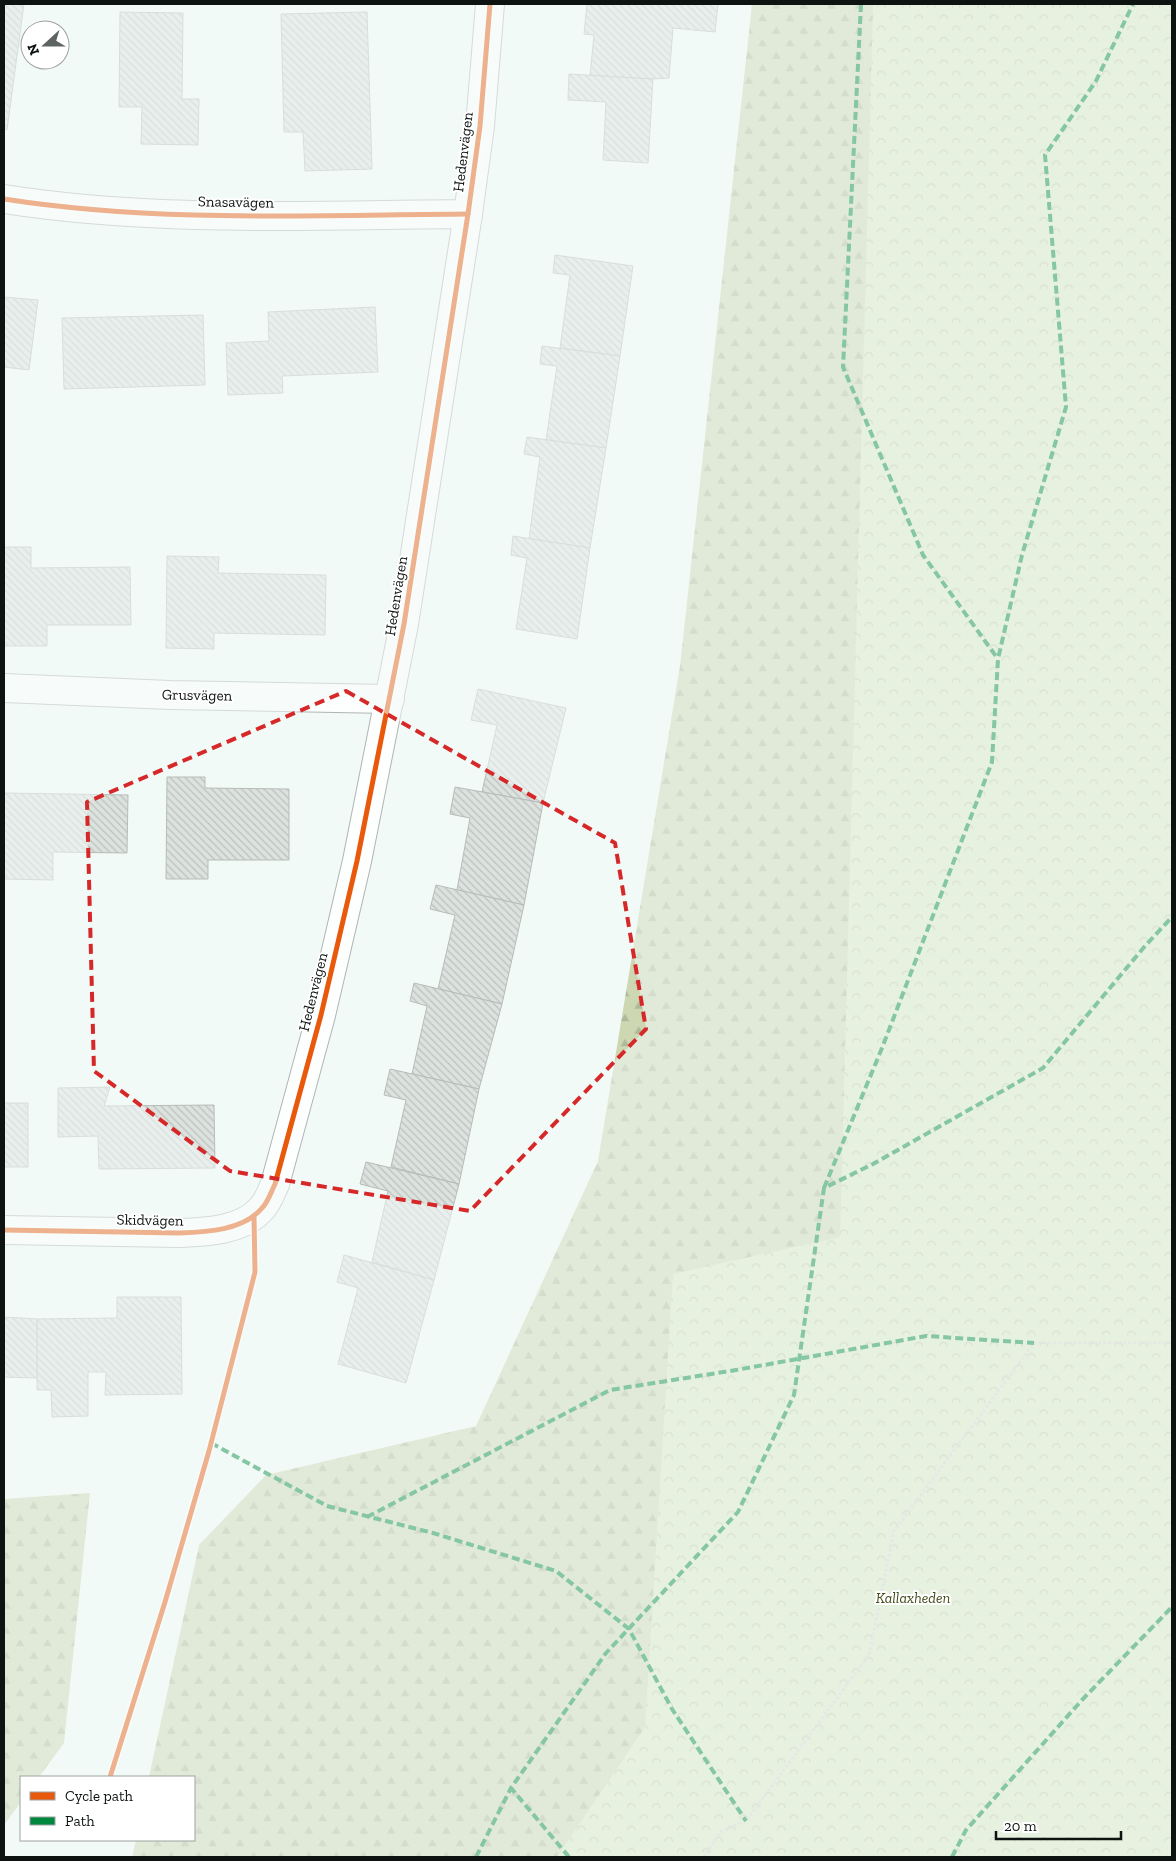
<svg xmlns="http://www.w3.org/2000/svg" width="1176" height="1861" viewBox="0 0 1176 1861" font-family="'Zilla Slab',serif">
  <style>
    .forest { fill: url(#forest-firs) }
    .park { fill: url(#park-crowns) }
    .building { fill: url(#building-back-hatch); stroke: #b7bcb9 }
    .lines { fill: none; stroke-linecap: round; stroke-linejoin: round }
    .street-casing { stroke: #afb5b3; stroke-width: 30 }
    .path { stroke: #d0d3d2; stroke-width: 3; stroke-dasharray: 2.5 2.5; stroke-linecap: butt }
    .street { stroke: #fdfefe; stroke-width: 28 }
    .quiet { stroke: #00873e; stroke-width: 4; stroke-dasharray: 8 4; stroke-linecap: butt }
    .cycleway-casing { stroke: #fff; stroke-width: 8 }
    .cycleway { stroke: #e8590c; stroke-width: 5 }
    .marked { fill: none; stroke: #d62828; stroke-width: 4; stroke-dasharray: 10 6; stroke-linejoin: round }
    .labels { text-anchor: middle; stroke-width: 4; stroke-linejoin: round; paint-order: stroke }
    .street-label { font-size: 15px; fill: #0d1311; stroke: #fff }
    .park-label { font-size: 15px; font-style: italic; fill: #444c1b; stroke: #fff }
  </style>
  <defs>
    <pattern id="forest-firs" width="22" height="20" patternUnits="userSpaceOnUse" patternTransform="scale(1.25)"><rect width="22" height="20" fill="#cdd7b2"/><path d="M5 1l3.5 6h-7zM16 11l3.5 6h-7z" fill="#afb898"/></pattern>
    <pattern id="park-crowns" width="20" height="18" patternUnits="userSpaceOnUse" patternTransform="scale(1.25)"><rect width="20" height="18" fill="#dae6c3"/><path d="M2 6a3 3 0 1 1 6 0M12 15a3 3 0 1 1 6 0" fill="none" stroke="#bac4a6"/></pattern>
    <pattern id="building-back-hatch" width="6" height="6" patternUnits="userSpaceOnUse" patternTransform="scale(1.25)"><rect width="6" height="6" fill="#dce2de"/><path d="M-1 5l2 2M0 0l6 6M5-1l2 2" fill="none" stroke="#bcc1bd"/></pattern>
  </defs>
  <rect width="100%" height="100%" fill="#f2faf7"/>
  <!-- forest -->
  <g class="forest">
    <path d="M752 4H1172V1857H132L136 1840H194V1777H149L199 1545 266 1475 476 1426 598 1161 680 666Z"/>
    <path d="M90 1493 64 1743 39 1777H21V1802L4 1825V1499Z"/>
  </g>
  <!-- park -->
  <path class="park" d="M873 4H1172V1857H557L645 1727 673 1274 840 1237Z"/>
  <!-- building -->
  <g class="building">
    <path d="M4 4H24L7 130 4 129Z"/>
    <path d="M587 4H718L715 32 673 28 669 78 653 79 590 76 594 35 584 34Z"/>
    <path d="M120 12 183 13 182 99H199L198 145 141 144 142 107H119Z"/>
    <path d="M367 12 372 169 305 171 303 132H284L281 14Z"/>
    <path d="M569 74 653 79 648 163 603 160 606 102 568 100Z"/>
    <path d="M555 255 633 266 620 356 560 348 570 275 553 273Z"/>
    <path d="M4 297 38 300 29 370 4 367Z"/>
    <path d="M375 307 378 372 282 376 283 393 228 395 226 343 269 341 268 312Z"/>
    <path d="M203 315 205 385 64 389 62 318Z"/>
    <path d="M542 346 620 356 606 448 546 440 557 366 540 364Z"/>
    <path d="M527 437 606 448 590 548 529 539 540 457 524 454Z"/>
    <path d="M513 536 590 548 577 639 516 629 527 558 511 555Z"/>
    <path d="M4 547H31V568L130 567 131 625H47V646H4Z"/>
    <path d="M167 556 219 557 218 573 326 575 325 635 214 633V649L166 648Z"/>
    <path d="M478 689 566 708 543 803 482 792 497 725 471 720Z"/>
    <path d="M167 777H205V788L289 789V860H208V879H166Z"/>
    <path d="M455 787 543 803 524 905 457 890 470 818 450 814Z"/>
    <path d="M4 793 128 795 127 853 53 852V880L4 879Z"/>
    <path d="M436 885 524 905 502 1004 438 989 455 915 430 909Z"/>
    <path d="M414 983 502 1004 479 1089 412 1074 427 1006 410 1001Z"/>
    <path d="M390 1069 479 1089 459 1184 391 1167 406 1100 384 1095Z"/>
    <path d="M110 1087 104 1106 214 1105 215 1168 99 1169 98 1136 58 1137V1088Z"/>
    <rect x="4" y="1103" width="24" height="64"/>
    <path d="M366 1162 459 1184 434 1280 372 1262 388 1191 360 1184Z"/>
    <path d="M344 1255 434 1280 406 1383 338 1364 358 1288 337 1282Z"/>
    <path d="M117 1297H181L182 1394 105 1395 106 1372H88V1416L52 1417 51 1390H37V1319L117 1318Z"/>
    <path d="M4 1317 37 1319V1378L4 1377Z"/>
  </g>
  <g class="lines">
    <defs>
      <g id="street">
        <path d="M4 199C157 223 314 215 468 214"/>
        <path d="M4 688 170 695 390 699"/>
        <path d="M4 1230 178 1233C205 1232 243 1231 262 1208 268 1202 271 1192 275 1184L321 1015 357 861 404 624 468 214 480 126 490 4"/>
      </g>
    </defs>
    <!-- street casing -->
    <use href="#street" class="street-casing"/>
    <!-- path -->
    <path class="path" d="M704 1857 720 1832 746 1821 869 1655 894 1531 1034 1343H1172"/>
    <!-- street -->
    <use href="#street" class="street"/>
    <!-- quiet -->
    <g class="quiet">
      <path d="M861 4 843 367 923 555 998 659"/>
      <path d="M824 1188 882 1048 992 762 998 659 1022 555 1066 407 1045 155 1096 81 1133 4"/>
      <path d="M211 1443 327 1506 433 1533 556 1571 629 1629 672 1709 746 1821"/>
      <path d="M367 1517 610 1390 736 1370 926 1336 1034 1343"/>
      <path d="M476 1857 511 1788"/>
      <path d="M569 1857 511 1788 606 1653 738 1512 794 1395 824 1188 873 1164 1043 1068 1145 946 1172 917"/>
      <path d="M952 1857 966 1830 1082 1700 1172 1607"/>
    </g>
    <defs>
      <g id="cycleway">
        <path d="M4 199C157 223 314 215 468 214"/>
        <path d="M4 1230 178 1233C205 1232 243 1231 262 1208 268 1202 271 1192 275 1184L321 1015 357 861 404 624 468 214 480 126 490 4"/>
        <path d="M110 1777 165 1602 209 1451 255 1272 254 1217"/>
      </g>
    </defs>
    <!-- cycleway casing -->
    <use href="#cycleway" class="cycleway-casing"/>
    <!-- cycleway -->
    <use href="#cycleway" class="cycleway"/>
  </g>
  <!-- marked area -->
  <path d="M0 0H1176V1861H0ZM346 691 615 843 646 1029 470 1211 230 1171 94 1071 87 802Z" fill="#f2faf7" fill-opacity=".55" fill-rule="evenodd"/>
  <path class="marked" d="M346 691 615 843 646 1029 470 1211 230 1171 94 1071 87 802Z"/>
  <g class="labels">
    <!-- street labels -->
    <g class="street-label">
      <text transform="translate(463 152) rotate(-83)" y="5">Hedenvägen</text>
      <text transform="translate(236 202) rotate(1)" y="5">Snasavägen</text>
      <text transform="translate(396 596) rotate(-81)" y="5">Hedenvägen</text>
      <text transform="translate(197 695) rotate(1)" y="5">Grusvägen</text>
      <text transform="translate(313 992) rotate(-76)" y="5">Hedenvägen</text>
      <text transform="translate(150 1220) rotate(1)" y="5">Skidvägen</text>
    </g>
    <!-- park labels -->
    <g class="park-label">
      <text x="913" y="1603">Kallaxheden</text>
    </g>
  </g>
  <!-- border -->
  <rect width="1176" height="1861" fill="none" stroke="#0d1311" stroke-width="10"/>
  <!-- legend -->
  <rect x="20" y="1776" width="175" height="65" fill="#ffffff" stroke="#9ea1a0"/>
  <rect x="30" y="1792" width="25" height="8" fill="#e8590c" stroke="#9ea1a0"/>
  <text x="65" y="1801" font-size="15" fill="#0d1311">Cycle path</text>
  <rect x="30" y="1817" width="25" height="8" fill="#00873e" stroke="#9ea1a0"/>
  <text x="65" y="1826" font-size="15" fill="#0d1311">Path</text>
  <!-- north arrow -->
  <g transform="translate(45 45) rotate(249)"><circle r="24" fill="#ffffff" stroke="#9ea1a0"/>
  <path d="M0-4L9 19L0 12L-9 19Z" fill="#5d6462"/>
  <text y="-8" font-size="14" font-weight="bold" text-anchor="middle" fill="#0d1311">N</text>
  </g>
  <!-- scale -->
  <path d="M996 1831v8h125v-8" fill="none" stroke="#0d1311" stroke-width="2.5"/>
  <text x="1004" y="1831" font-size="15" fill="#0d1311" stroke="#ffffff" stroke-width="4" paint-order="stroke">20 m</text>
</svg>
